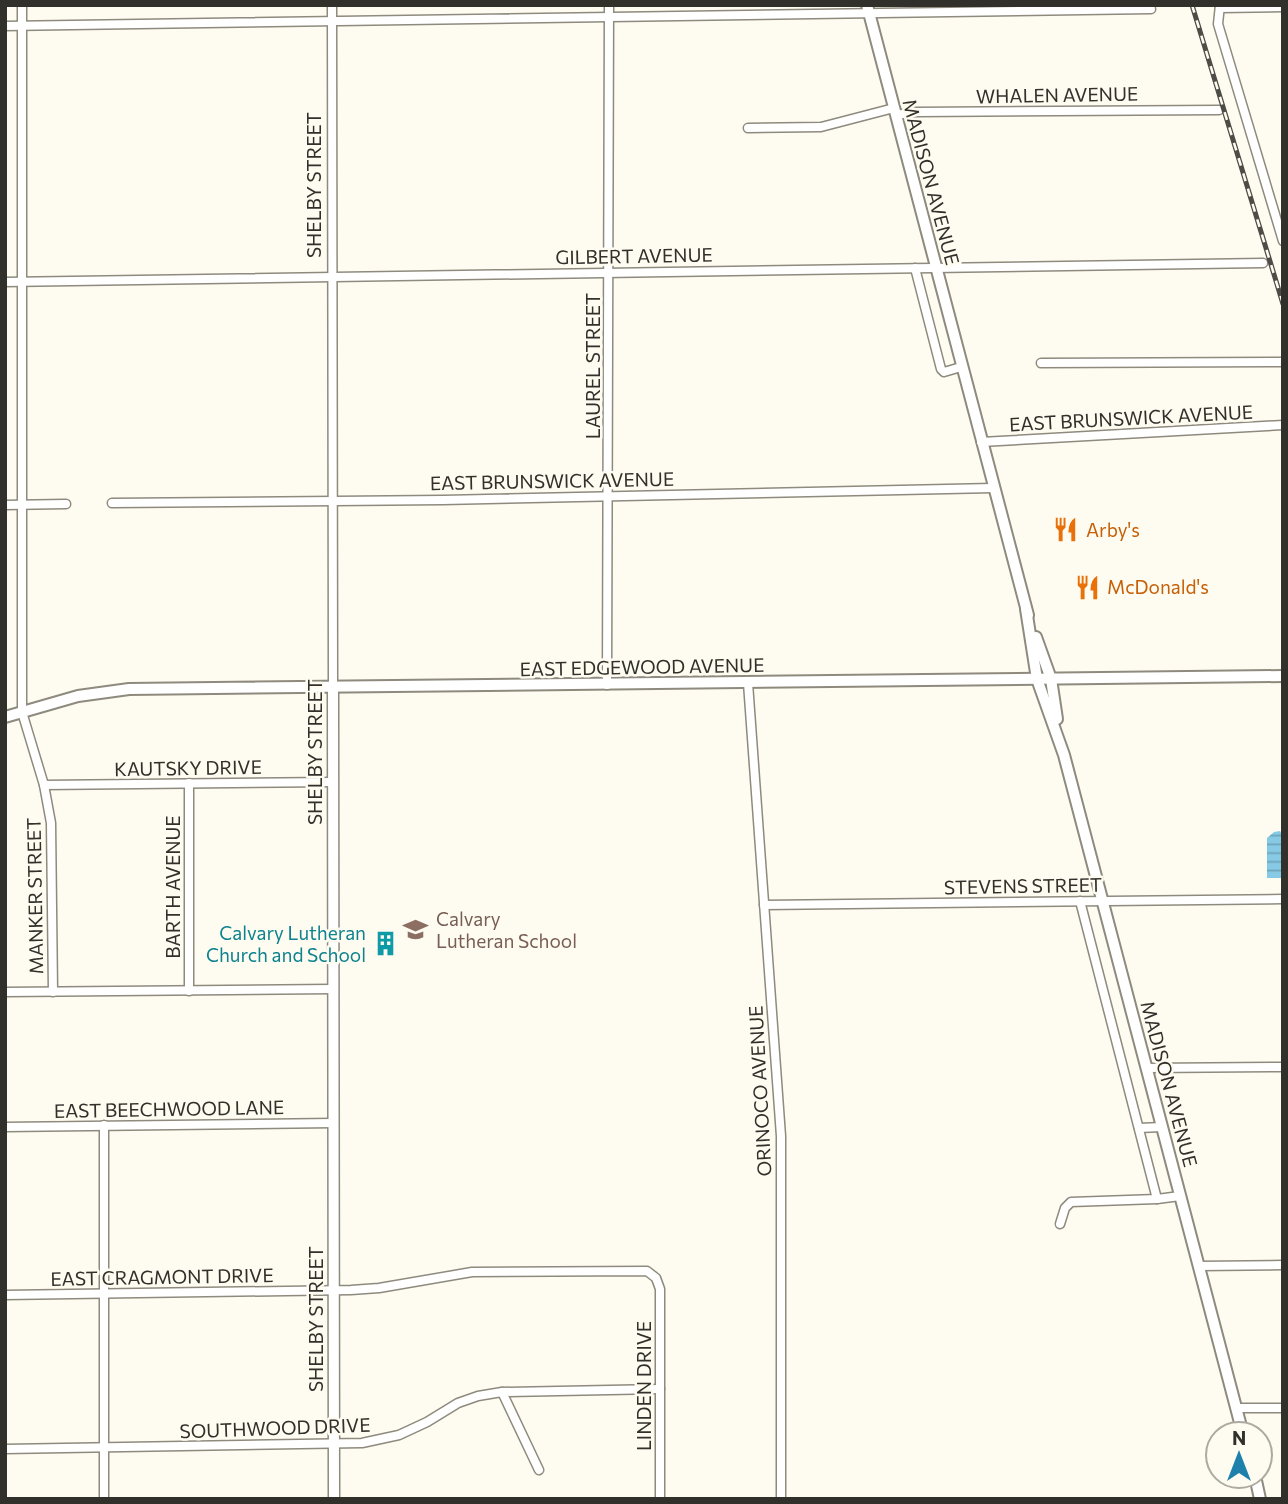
<svg xmlns="http://www.w3.org/2000/svg" width="1288" height="1504" viewBox="0 0 1288 1504" font-family="Commissioner,sans-serif">
  <style>
    .water { fill: url(#water-rules) }
    .lines { fill: none; stroke-linecap: round; stroke-linejoin: round }
    .minor-casing { stroke: #8e8a7e; stroke-width: 11 }
    .tertiary-casing { stroke: #8e8a7e; stroke-width: 13 }
    .secondary-casing { stroke: #8e8a7e; stroke-width: 14 }
    .minor { stroke: #fff; stroke-width: 8 }
    .tertiary { stroke: #fff; stroke-width: 10 }
    .secondary { stroke: #fff; stroke-width: 10 }
    .rail-casing { stroke: #4d4c46; stroke-width: 5 }
    .rail { stroke: #fefbf0; stroke-width: 2.5; stroke-dasharray: 8; stroke-linecap: butt }
    .labels { text-anchor: middle; stroke-width: 5; stroke-linejoin: round; paint-order: stroke }
    .street-label { font-size: 19px; fill: #31302b; stroke: #fefbf0 }
    .food-label { font-size: 19px; fill: #c56008; stroke: #fefbf0; text-anchor: start }
    .education-label { font-size: 19px; fill: #785e54; stroke: #fefbf0; text-anchor: start }
    .culture-label { font-size: 19px; fill: #0d838f; stroke: #fefbf0; text-anchor: end }
  </style>
  <defs>
    <pattern id="water-rules" width="6" height="5" patternUnits="userSpaceOnUse" patternTransform="scale(1.75)"><rect width="6" height="5" fill="#86cae5"/><path d="M0 2.5h6" fill="none" stroke="#6ea4ba"/></pattern>
  </defs>
  <rect width="100%" height="100%" fill="#fefbf0"/>
  <!-- water -->
  <path class="water" d="M1274 832 1280 831 1283 836V878H1267V838Z"/>
  <g class="lines">
    <defs>
      <g id="minor">
        <path d="M22 5V712L44 785 51 823 53 992"/>
        <path d="M332 5 333 688"/>
        <path d="M1220 5 1218 24 1283 241"/>
        <path d="M1220 8 1283 7"/>
        <path d="M5 26 1151 9"/>
        <path d="M896 115 916 112 1219 110"/>
        <path d="M748 128 821 127 894 108"/>
        <path d="M915 268 941 369 944 372 961 367"/>
        <path d="M5 282 1263 263"/>
        <path d="M1041 363 1283 362"/>
        <path d="M981 442 1283 425"/>
        <path d="M112 503 443 500 993 488"/>
        <path d="M5 505 66 504"/>
        <path d="M748 683 781 1136V1499"/>
        <path d="M607 685 609 5"/>
        <path d="M189 783V991"/>
        <path d="M44 785 333 782"/>
        <path d="M1080 901 1157 1199"/>
        <path d="M764 905 1283 899"/>
        <path d="M5 992 333 989"/>
        <path d="M1146 1068 1283 1067"/>
        <path d="M104 1125V1499"/>
        <path d="M5 1127 334 1123"/>
        <path d="M1139 1128 1162 1127"/>
        <path d="M1060 1224 1065 1208 1071 1202 1157 1199 1180 1196"/>
        <path d="M1199 1266 1283 1265"/>
        <path d="M5 1295 351 1290 379 1288 472 1272 647 1271 656 1278 660 1289V1499"/>
        <path d="M502 1392 539 1470"/>
        <path d="M1236 1408H1283"/>
        <path d="M5 1449 362 1443 399 1435 427 1422 458 1403 478 1396 502 1392 660 1389"/>
      </g>
      <path id="tertiary" d="M333 688 334 1499"/>
      <g id="secondary">
        <path d="M867 5 1028 615"/>
        <path d="M1026 609 1037 679 1064 755 1243 1434"/>
        <path d="M1036 637 1051 679 1057 719"/>
        <path d="M5 717 78 696 129 689 1283 676"/>
        <path d="M1255 1476 1260 1499"/>
      </g>
    </defs>
    <!-- minor casing -->
    <use href="#minor" class="minor-casing"/>
    <!-- tertiary casing -->
    <use href="#tertiary" class="tertiary-casing"/>
    <!-- secondary casing -->
    <use href="#secondary" class="secondary-casing"/>
    <!-- minor -->
    <use href="#minor" class="minor"/>
    <!-- tertiary -->
    <use href="#tertiary" class="tertiary"/>
    <!-- secondary -->
    <use href="#secondary" class="secondary"/>
    <defs>
      <path id="rail" d="M1192 5 1283 304"/>
    </defs>
    <!-- rail casing -->
    <use href="#rail" class="rail-casing"/>
    <!-- rail -->
    <use href="#rail" class="rail"/>
  </g>
  <!-- icons -->
  <defs>
    <symbol id="restaurant-bare" viewBox="-9 -9 18 18"><path d="M-5-6h1v4h1v-4h1v4h1v-4h1v5L-1.5 .5V6h-2V.5L-5-1ZM5-6V6H3V1.5H1.5Q1.5-4 5-6Z" fill="#e8710a" stroke="#fefbf0" stroke-width="2.5" paint-order="stroke"/></symbol>
    <symbol id="school-bare" viewBox="-9 -9 18 18"><path d="M0-5L7-2L0 1L-7-2ZM-4 1L0 2.5L4 1V4Q0 6-4 4Z" fill="#8d6e63" stroke="#fefbf0" stroke-width="2.5" paint-order="stroke"/></symbol>
    <symbol id="building-bare" viewBox="-9 -9 18 18"><path d="M-4-6H4V6H1V3H-1V6H-4ZM-2.5-4.3h1.7v1.8h-1.7ZM.8-4.3h1.7v1.8H.8ZM-2.5-1h1.7V.8h-1.7ZM.8-1h1.7V.8H.8Z" fill="#0f9aa8" stroke="#fefbf0" stroke-width="2.5" paint-order="stroke"/></symbol>
  </defs>
  <g fill-rule="evenodd">
    <use href="#restaurant-bare" x="1048" y="512" width="35" height="35"/>
    <use href="#restaurant-bare" x="1070" y="570" width="35" height="35"/>
    <use href="#school-bare" x="398" y="912" width="35" height="35"/>
    <use href="#building-bare" x="368" y="926" width="35" height="35"/>
  </g>
  <g class="labels">
    <!-- street labels -->
    <g class="street-label">
      <text transform="translate(1057 95) rotate(-1)" y="7">WHALEN AVENUE</text>
      <text transform="translate(931 182) rotate(75)" y="7">MADISON AVENUE</text>
      <text transform="translate(314 185) rotate(-90)" y="7">SHELBY STREET</text>
      <text transform="translate(634 256) rotate(-1)" y="7">GILBERT AVENUE</text>
      <text transform="translate(593 366) rotate(-90)" y="7">LAUREL STREET</text>
      <text transform="translate(1131 418) rotate(-3)" y="7">EAST BRUNSWICK AVENUE</text>
      <text transform="translate(552 481) rotate(-1)" y="7">EAST BRUNSWICK AVENUE</text>
      <text transform="translate(642 667) rotate(-1)" y="7">EAST EDGEWOOD AVENUE</text>
      <text transform="translate(315 752) rotate(-90)" y="7">SHELBY STREET</text>
      <text transform="translate(188 768) rotate(-1)" y="7">KAUTSKY DRIVE</text>
      <text transform="translate(1023 886) rotate(-1)" y="7">STEVENS STREET</text>
      <text transform="translate(173 887) rotate(-90)" y="7">BARTH AVENUE</text>
      <text transform="translate(35 896) rotate(-91)" y="7">MANKER STREET</text>
      <text transform="translate(1169 1084) rotate(75)" y="7">MADISON AVENUE</text>
      <text transform="translate(760 1091) rotate(-93)" y="7">ORINOCO AVENUE</text>
      <text transform="translate(169 1109) rotate(-1)" y="7">EAST BEECHWOOD LANE</text>
      <text transform="translate(162 1277) rotate(-1)" y="7">EAST CRAGMONT DRIVE</text>
      <text transform="translate(316 1319) rotate(-90)" y="7">SHELBY STREET</text>
      <text transform="translate(644 1386) rotate(-90)" y="7">LINDEN DRIVE</text>
      <text transform="translate(275 1428) rotate(-2)" y="7">SOUTHWOOD DRIVE</text>
    </g>
    <!-- food labels -->
    <g class="food-label">
      <text x="1086" y="537">Arby's</text>
      <text x="1107" y="594">McDonald's</text>
    </g>
    <!-- education labels -->
    <g class="education-label">
      <text x="436" y="926">Calvary<tspan x="436" dy="22">Lutheran School</tspan></text>
    </g>
    <!-- culture labels -->
    <g class="culture-label">
      <text x="366" y="940">Calvary Lutheran<tspan x="366" dy="22">Church and School</tspan></text>
    </g>
  </g>
  <!-- border -->
  <rect width="1288" height="1504" fill="none" stroke="#31302b" stroke-width="14"/>
  <!-- north arrow -->
  <g transform="translate(1239 1455)"><circle r="33" fill="#fefbf0" stroke="#acaaa1" stroke-width="2"/>
  <path d="M0-5L12 26L0 18L-12 26Z" fill="#1d81ab"/>
  <text y="-10" font-size="19" font-weight="bold" text-anchor="middle" fill="#31302b">N</text>
  </g>
</svg>
